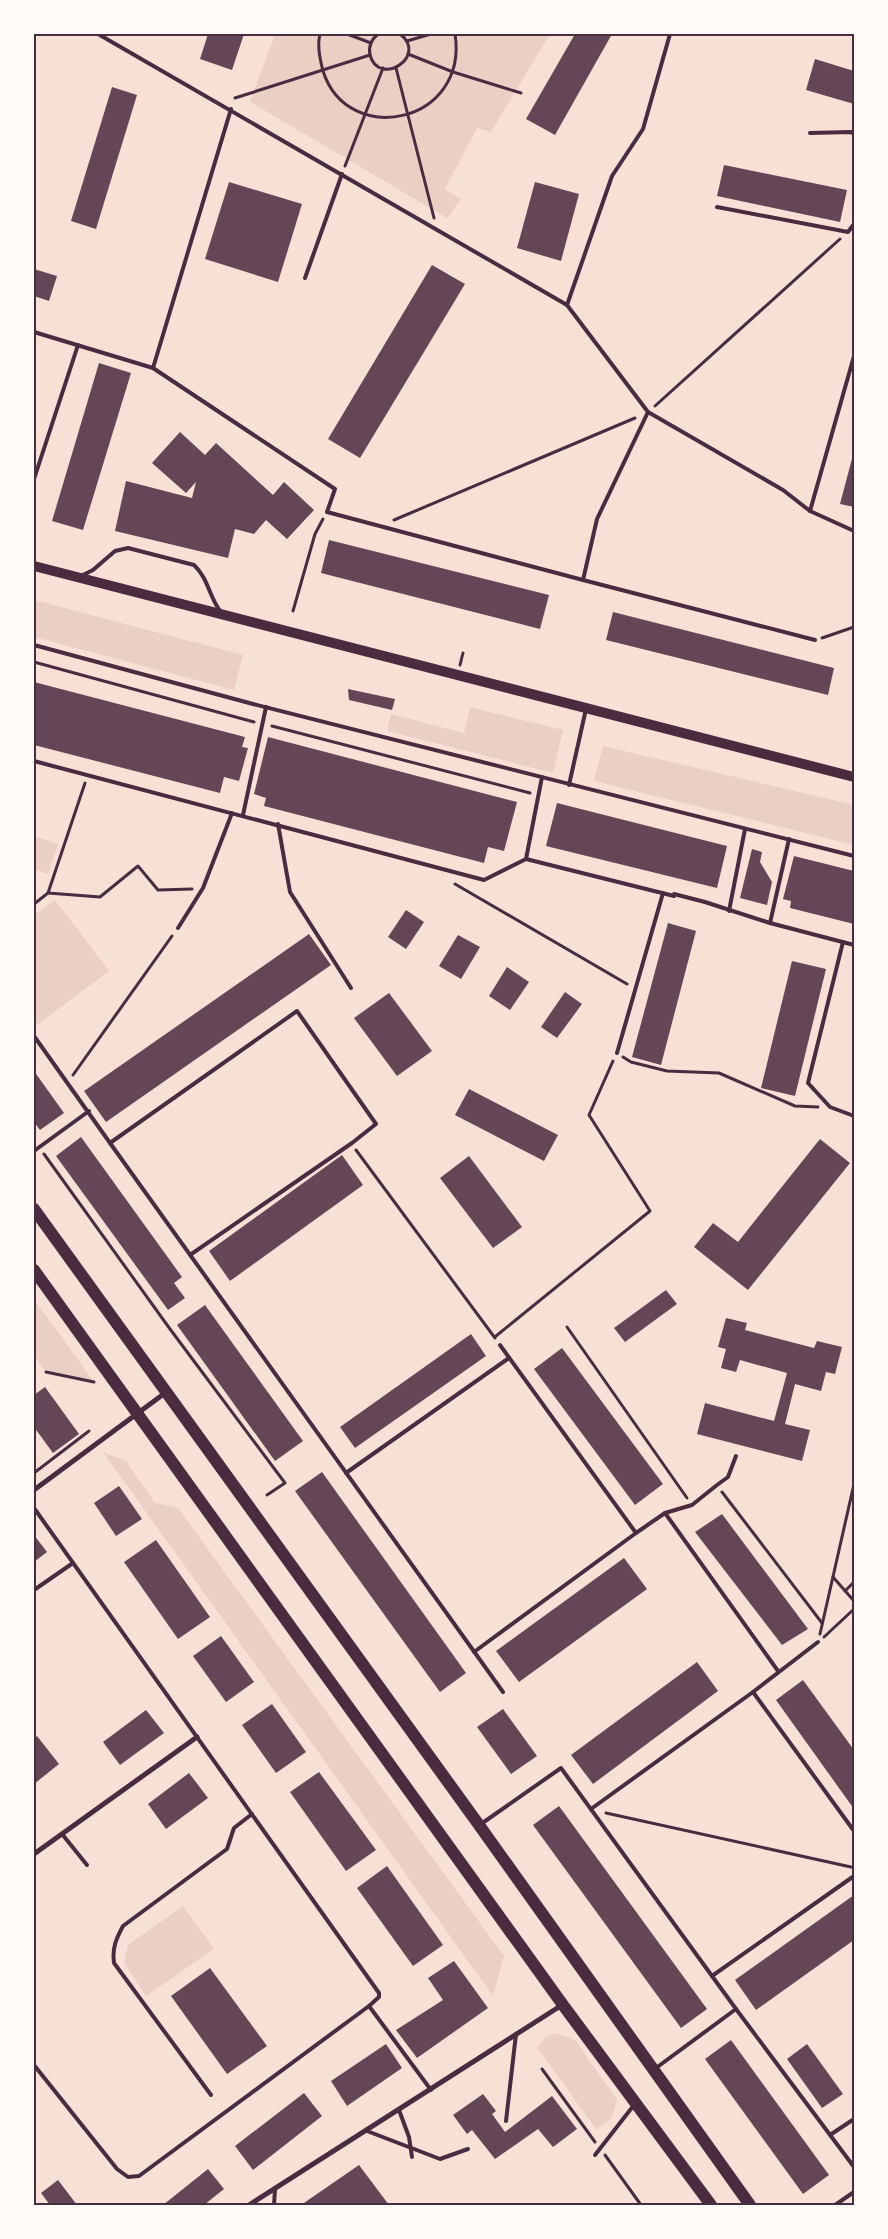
<svg xmlns="http://www.w3.org/2000/svg" width="888" height="2239" viewBox="0 0 888 2239" font-family="Montserrat,sans-serif">
  <style>
    .green { fill: #ebcfc5 }
    .building { fill: #644757 }
    .lines { fill: none; stroke-linecap: round; stroke-linejoin: round }
    .path { stroke: #4a2c40; stroke-width: 3 }
    .service { stroke: #4a2c40; stroke-width: 4 }
    .minor { stroke: #4a2c40; stroke-width: 5 }
    .secondary { stroke: #4a2c40; stroke-width: 10 }
    .primary { stroke: #4a2c40; stroke-width: 12 }
    .neatline { fill: none; stroke: #4a2c40; stroke-width: 2 }
  </style>
  <rect width="100%" height="100%" fill="#f7e1d7"/>
  <!-- green -->
  <g class="green">
    <path d="M275 34H550L491 132 477 128 445 189 461 199 447 218 250 102Z"/>
    <path d="M34 600 243 655 234 690 34 637Z"/>
    <path d="M470 707 563 730 553 773 387 731 391 714 464 733Z"/>
    <path d="M603 746 854 805V845L594 781Z"/>
    <path d="M34 836 58 844 48 874 34 869Z"/>
    <path d="M55 900 109 971 34 1027V915Z"/>
    <path d="M34 1299 94 1382 46 1372 34 1355Z"/>
    <path d="M103 1452 126 1461 155 1503 178 1508 504 1956 493 1996Z"/>
    <path d="M183 1906 214 1949 146 1996 124 1963 128 1945Z"/>
    <path d="M557 2033 575 2040 617 2100 612 2118 596 2129 537 2047 547 2036Z"/>
  </g>
  <!-- building -->
  <g class="building">
    <path d="M208 34H244L232 70 200 59Z"/>
    <path d="M575 34H612L555 135 526 119Z"/>
    <path d="M815 59 854 71V104L806 90Z"/>
    <path d="M112 87 137 95 96 229 71 221Z"/>
    <path d="M724 165 847 190 840 222 717 196Z"/>
    <path d="M229 182 302 204 278 282 205 259Z"/>
    <path d="M535 182 579 194 561 261 517 248Z"/>
    <path d="M432 265 465 284 360 458 328 439Z"/>
    <path d="M34 269 57 276 49 301 34 296Z"/>
    <path d="M99 363 131 373 83 530 52 521Z"/>
    <path d="M180 432 205 455 216 443 273 495 284 482 314 510 287 539 266 520 254 534 235 529 228 558 115 531 126 481 192 498 196 482 186 493 152 463Z"/>
    <path d="M854 451V507L840 504Z"/>
    <path d="M329 540 549 595 540 629 321 573Z"/>
    <path d="M613 612 834 668 828 695 606 640Z"/>
    <path d="M34 682 245 737 242 747 248 748 239 781 224 777 220 793 34 745Z"/>
    <path d="M348 689 395 699 392 710 349 700Z"/>
    <path d="M268 737 517 802 504 851 488 847 484 863 264 806 266 798 254 794Z"/>
    <path d="M557 803 727 846 717 888 546 846Z"/>
    <path d="M752 849 762 852 760 862 772 882 767 905 740 898Z"/>
    <path d="M794 856 854 871V924L790 908 791 901 783 899Z"/>
    <path d="M406 910 424 922 406 949 388 937Z"/>
    <path d="M668 923 696 931 661 1065 632 1057Z"/>
    <path d="M309 934 331 965 106 1122 84 1091Z"/>
    <path d="M458 935 480 947 461 979 439 966Z"/>
    <path d="M792 961 826 969 795 1096 761 1088Z"/>
    <path d="M507 967 529 982 510 1010 489 996Z"/>
    <path d="M565 992 582 1004 557 1038 541 1027Z"/>
    <path d="M389 993 432 1051 397 1076 354 1018Z"/>
    <path d="M34 1071 64 1113 40 1130 34 1122Z"/>
    <path d="M469 1089 558 1135 544 1161 455 1115Z"/>
    <path d="M81 1137 182 1277 174 1283 185 1298 168 1310 56 1156Z"/>
    <path d="M820 1139 850 1163 748 1290 694 1247 713 1223 738 1242Z"/>
    <path d="M342 1155 363 1185 230 1281 209 1251Z"/>
    <path d="M469 1156 522 1227 493 1248 440 1178Z"/>
    <path d="M666 1290 677 1304 625 1342 614 1328Z"/>
    <path d="M205 1305 303 1441 275 1461 177 1325Z"/>
    <path d="M726 1318 747 1323 745 1330 814 1348 817 1341 842 1347 835 1374 826 1372 821 1391 795 1384 785 1424 810 1430 802 1461 697 1434 705 1403 774 1421 787 1373 740 1360 736 1372 721 1368 726 1349 718 1347Z"/>
    <path d="M471 1334 486 1356 355 1448 340 1427Z"/>
    <path d="M562 1348 663 1484 635 1505 534 1369Z"/>
    <path d="M45 1387 79 1434 53 1453 34 1427V1395Z"/>
    <path d="M322 1472 466 1673 440 1692 295 1491Z"/>
    <path d="M119 1486 142 1519 116 1536 94 1503Z"/>
    <path d="M722 1514 808 1629 782 1645 695 1532Z"/>
    <path d="M34 1535 47 1552 34 1562Z"/>
    <path d="M156 1540 210 1617 178 1639 124 1562Z"/>
    <path d="M624 1558 647 1589 519 1682 496 1651Z"/>
    <path d="M221 1636 254 1682 226 1702 193 1656Z"/>
    <path d="M697 1662 718 1691 593 1784 571 1755Z"/>
    <path d="M803 1680 854 1750V1809L776 1700Z"/>
    <path d="M272 1704 306 1752 276 1773 242 1725Z"/>
    <path d="M503 1709 537 1756 511 1774 477 1727Z"/>
    <path d="M146 1710 164 1733 120 1765 103 1742Z"/>
    <path d="M37 1736 59 1764 34 1784V1739Z"/>
    <path d="M319 1772 376 1850 346 1871 290 1792Z"/>
    <path d="M189 1773 208 1798 166 1829 148 1804Z"/>
    <path d="M559 1806 707 2009 681 2028 533 1825Z"/>
    <path d="M387 1866 443 1945 413 1966 357 1888Z"/>
    <path d="M854 1895V1940L756 2010 735 1980Z"/>
    <path d="M454 1961 488 2008 417 2058 396 2030 443 2000 428 1978Z"/>
    <path d="M210 1968 267 2046 227 2074 171 1996Z"/>
    <path d="M731 2040 829 2175 803 2194 705 2059Z"/>
    <path d="M386 2044 402 2068 347 2106 331 2081Z"/>
    <path d="M807 2044 843 2094 822 2108 787 2059Z"/>
    <path d="M304 2093 322 2116 253 2170 235 2146Z"/>
    <path d="M483 2094 496 2111 492 2114 505 2132 552 2096 577 2129 553 2147 538 2129 495 2159 472 2130 467 2134 453 2115Z"/>
    <path d="M359 2165 389 2205H301Z"/>
    <path d="M208 2169 224 2189 204 2205H163Z"/>
    <path d="M58 2180 77 2205H50L41 2193Z"/>
  </g>
  <g class="lines">
    <!-- path -->
    <g class="path">
      <path d="M320 34C317 46 320 59 323 71 348 149 469 123 455 34"/>
      <path d="M347 34 371 43"/>
      <path d="M378 34C372 39 368 46 370 55 379 88 429 56 400 34"/>
      <path d="M407 41 431 34"/>
      <path d="M408 54 453 72 521 93"/>
      <path d="M396 68 434 218"/>
      <path d="M235 98 370 55"/>
      <path d="M345 166 383 68"/>
      <path d="M655 406 840 239"/>
      <path d="M394 520 635 418"/>
      <path d="M293 611 315 534 323 519"/>
      <path d="M822 638 854 627"/>
      <path d="M34 662 254 722"/>
      <path d="M460 665 463 653"/>
      <path d="M272 726 530 793"/>
      <path d="M455 884 627 984"/>
      <path d="M48 893 100 897 138 866 158 890 192 889"/>
      <path d="M34 904 48 893 85 783"/>
      <path d="M623 1057 631 1062 667 1071 719 1073 795 1106 818 1107"/>
      <path d="M73 1075 172 936"/>
      <path d="M356 1150 495 1338"/>
      <path d="M44 1154 170 1329 285 1483 267 1495"/>
      <path d="M567 1327 687 1498"/>
      <path d="M496 1336 650 1211 589 1115 613 1061"/>
      <path d="M46 1372 94 1382"/>
      <path d="M34 1473 89 1431"/>
      <path d="M722 1492 822 1623"/>
      <path d="M833 1577 854 1601"/>
      <path d="M845 1591 854 1582"/>
      <path d="M820 1634 854 1484"/>
      <path d="M824 1637 854 1609"/>
      <path d="M606 1813 851 1867"/>
      <path d="M542 2069 595 2142"/>
      <path d="M605 2155 641 2205"/>
    </g>
    <!-- service -->
    <g class="service">
      <path d="M98 34 567 305 648 412 783 490 810 511 854 531"/>
      <path d="M810 133 851 132 854 134"/>
      <path d="M717 207 848 232 854 224"/>
      <path d="M305 278 342 174"/>
      <path d="M567 305 612 176 643 129 670 34"/>
      <path d="M34 332 153 368 231 109"/>
      <path d="M153 368 335 489 327 512 583 580 597 519 648 412"/>
      <path d="M34 479 78 345"/>
      <path d="M810 511 854 356"/>
      <path d="M81 576 93 570 115 551 128 548 194 565C208 578 209 596 220 611"/>
      <path d="M583 580 815 640"/>
      <path d="M34 645 253 704 854 856"/>
      <path d="M34 761 484 880 526 859 674 896V894L705 902 770 923 854 945"/>
      <path d="M569 785 586 709"/>
      <path d="M243 815 266 707"/>
      <path d="M278 824 290 892 351 988"/>
      <path d="M526 859 542 777"/>
      <path d="M729 911 745 829"/>
      <path d="M770 923 789 839"/>
      <path d="M178 928 203 888 232 813"/>
      <path d="M843 942 808 1083 830 1107 854 1116"/>
      <path d="M34 1036 110 1143"/>
      <path d="M617 1053 663 893"/>
      <path d="M34 1151 89 1111"/>
      <path d="M190 1255 352 1143 376 1124 297 1011 110 1143C241 1326 372 1509 503 1692"/>
      <path d="M500 1345 636 1533 665 1513 778 1671"/>
      <path d="M346 1473 509 1358"/>
      <path d="M34 1508 379 1993V1997L369 2006 431 2090"/>
      <path d="M665 1513 692 1505 717 1485 728 1477 736 1456"/>
      <path d="M34 1590 73 1563"/>
      <path d="M474 1652 636 1533"/>
      <path d="M753 1692 854 1831"/>
      <path d="M591 1809 753 1692 818 1642"/>
      <path d="M481 1824 561 1768 712 1976"/>
      <path d="M62 1834 87 1865"/>
      <path d="M736 2009 854 2167"/>
      <path d="M34 2065 117 2169 128 2177 139 2176 369 2006"/>
      <path d="M656 2068 736 2009 712 1976 854 1876"/>
      <path d="M211 2095 114 1963C112 1948 116 1939 123 1926L227 1849 234 1828 252 1814"/>
      <path d="M399 2110 409 2137 412 2157"/>
      <path d="M506 2121 516 2034"/>
      <path d="M367 2131 440 2159 468 2149"/>
      <path d="M830 2135 854 2119"/>
      <path d="M595 2155 634 2105"/>
      <path d="M274 2205 275 2189"/>
      <path d="M835 2205 854 2192"/>
    </g>
    <!-- minor -->
    <g class="minor">
      <path d="M34 1490 165 1393"/>
      <path d="M34 1854 197 1737"/>
      <path d="M249 2205 562 2005"/>
    </g>
    <!-- secondary -->
    <path class="secondary" d="M34 566 854 777"/>
    <!-- primary -->
    <g class="primary">
      <path d="M34 1209 479 1825 750 2205"/>
      <path d="M34 1270 563 2005 711 2205"/>
    </g>
  </g>
  <!-- border -->
  <rect width="888" height="2239" fill="none" stroke="#fffaf5" stroke-width="70"/>
  <rect x="35" y="35" width="818" height="2169" class="neatline"/>
</svg>
